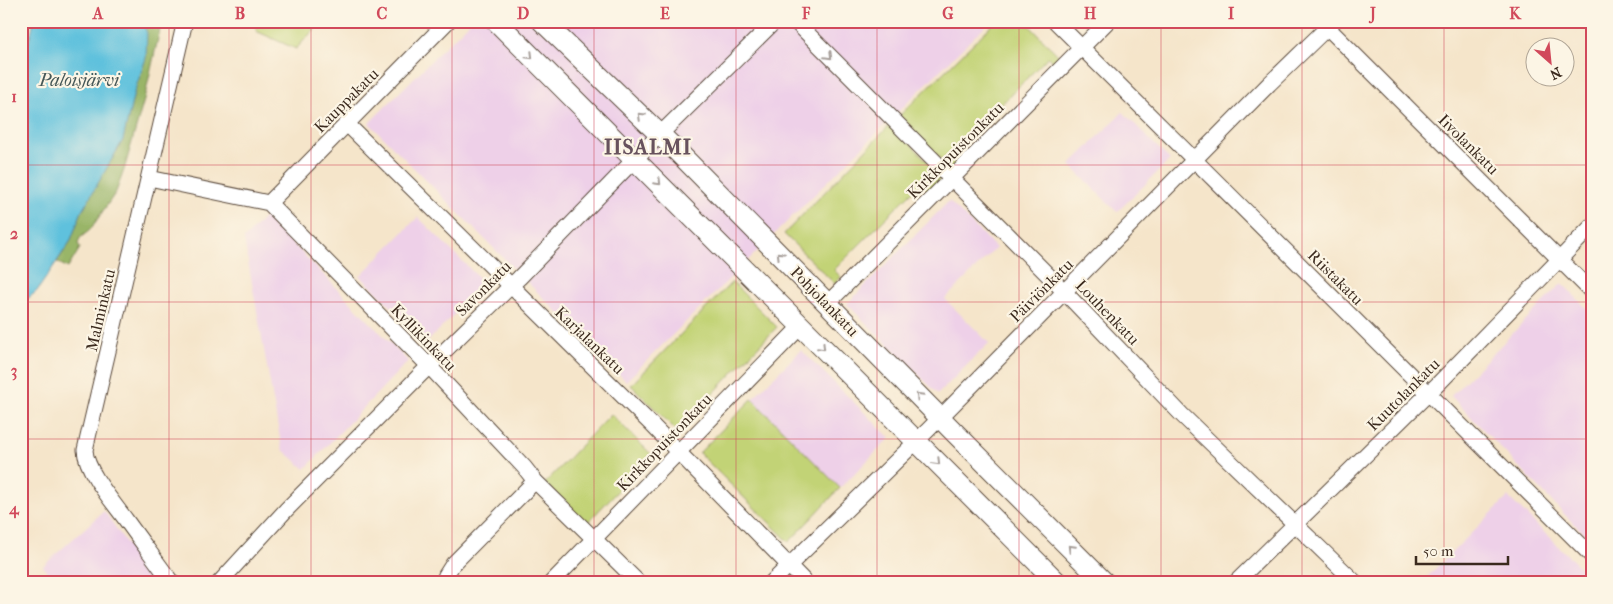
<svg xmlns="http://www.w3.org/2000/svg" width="1613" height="604" viewBox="0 0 1613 604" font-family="'IM FELL French Canon',serif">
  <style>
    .built { fill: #eed0e8 }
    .green { fill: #c2d376; stroke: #7e7e4a }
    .forest { fill: #99b567; stroke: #6a7042 }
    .water { fill: #5ec1dd; stroke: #4c767e }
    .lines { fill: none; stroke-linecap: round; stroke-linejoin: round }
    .minor-casing { stroke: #574638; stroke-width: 17 }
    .major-casing { stroke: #574638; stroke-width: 22 }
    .minor { stroke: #fff; stroke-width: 15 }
    .major { stroke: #fff; stroke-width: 20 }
    .oneway { stroke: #a79f9a }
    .grid { fill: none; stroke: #d1495b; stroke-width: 1; stroke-opacity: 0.55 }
    .labels { text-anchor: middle; stroke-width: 4.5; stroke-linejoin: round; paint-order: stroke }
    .street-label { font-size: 16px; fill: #3b2a1e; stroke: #fcf5e5 }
    .water-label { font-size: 18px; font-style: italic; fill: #465757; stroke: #fcf5e5 }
    .district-label { font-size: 21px; font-weight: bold; letter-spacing: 1px; fill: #67525d; stroke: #fcf5e5 }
    .neatline { fill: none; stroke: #d1495b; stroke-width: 2 }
    .grid-label { font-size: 16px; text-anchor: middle; font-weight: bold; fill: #d1495b }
  </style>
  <rect width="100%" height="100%" fill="#fcf5e5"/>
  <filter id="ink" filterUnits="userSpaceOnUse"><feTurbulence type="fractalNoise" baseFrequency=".02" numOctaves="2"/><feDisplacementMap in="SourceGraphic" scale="10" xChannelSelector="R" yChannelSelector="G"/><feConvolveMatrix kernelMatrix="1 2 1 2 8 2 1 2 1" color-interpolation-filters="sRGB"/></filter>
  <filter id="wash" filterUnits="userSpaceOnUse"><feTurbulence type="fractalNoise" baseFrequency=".0096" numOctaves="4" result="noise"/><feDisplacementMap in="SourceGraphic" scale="20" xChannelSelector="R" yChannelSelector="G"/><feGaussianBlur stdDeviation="1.12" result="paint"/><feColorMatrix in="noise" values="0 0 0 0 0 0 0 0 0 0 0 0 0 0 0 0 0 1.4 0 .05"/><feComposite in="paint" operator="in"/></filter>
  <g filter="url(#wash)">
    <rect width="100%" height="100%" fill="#f5e5ca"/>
    <!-- built -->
    <g class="built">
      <path d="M471 21H990L626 381 369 123Z"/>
      <path d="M1123 112 1170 160 1117 212 1070 165Z"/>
      <path d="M949 201 996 248 945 299 989 343 938 394 847 304Z"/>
      <path d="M266 216 408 361 305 469 282 449 244 239Z"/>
      <path d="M418 217 485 284 427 342 360 276Z"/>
      <path d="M1562 283 1592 314V541L1563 513 1451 396Z"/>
      <path d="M801 350 890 438 840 488 752 399Z"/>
      <path d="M1508 497 1592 579V583H1421Z"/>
      <path d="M104 511 154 583H54L43 566Z"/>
    </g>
    <!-- green -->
    <g class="green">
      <path d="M258 21H322L296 49 256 31Z"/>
      <path d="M996 21H1025L1060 57 1054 63 1048 57 957 149 963 155 950 169 899 116Z"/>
      <path d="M891 124 943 177 928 191 920 184 834 270 841 277 835 284 784 234Z"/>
      <path d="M732 282 777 327 677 431 631 385Z"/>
      <path d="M752 399 840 488 789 542 699 453Z"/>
      <path d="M611 414 652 455 586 524 545 483Z"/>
    </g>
    <!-- forest -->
    <g class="forest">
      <path d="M21 21H30L21 54Z"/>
      <path d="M142 21H162L144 100 124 170 116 192 90 230 80 238 78 243 80 248 68 268 57 262 70 242 82 211 123 140 134 93 146 57Z"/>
    </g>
    <!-- water -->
    <path class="water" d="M34 21H142L147 33 146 58 134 93 123 140 82 211 70 242 37 291 21 304V66L23 64Z"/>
  </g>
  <g filter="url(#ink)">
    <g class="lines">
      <defs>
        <g id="minor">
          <path d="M795 21 1055 282 1183 416 1356 583"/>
          <path d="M1055 21 1592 556"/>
          <path d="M1322 22 1592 292"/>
          <path d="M347 124 652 425 806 583"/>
          <path d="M149 178 269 203 429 366 524 467 535 481 639 583"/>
          <path d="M269 203 448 21"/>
          <path d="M827 304 1108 21"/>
          <path d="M172 583C157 562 141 541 126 520 113 502 86 471 85 450L185 21"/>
          <path d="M219 583 286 510 419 376 519 278 635 159 775 21"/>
          <path d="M443 583 446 575 453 564 535 481"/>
          <path d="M551 583 801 326"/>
          <path d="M771 583 928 430 1269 84 1334 21"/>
          <path d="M1235 583 1438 384 1592 226"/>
        </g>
        <g id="major">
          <path d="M496 21 1058 583"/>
          <path d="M542 21 675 149 956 434 1105 583"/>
        </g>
      </defs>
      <!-- minor casing -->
      <use href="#minor" class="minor-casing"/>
      <!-- major casing -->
      <use href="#major" class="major-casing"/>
      <!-- minor -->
      <use href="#minor" class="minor"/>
      <!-- major -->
      <use href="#major" class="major"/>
    </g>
    <!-- one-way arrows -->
    <defs><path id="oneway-chevron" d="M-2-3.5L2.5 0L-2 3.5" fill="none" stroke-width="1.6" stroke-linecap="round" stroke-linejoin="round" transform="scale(1.25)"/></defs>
    <g class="oneway">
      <use href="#oneway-chevron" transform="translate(530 56) rotate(45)"/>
      <use href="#oneway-chevron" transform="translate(829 56) rotate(45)"/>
      <use href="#oneway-chevron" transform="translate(641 116) rotate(-136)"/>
      <use href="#oneway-chevron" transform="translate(658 182) rotate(45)"/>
      <use href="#oneway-chevron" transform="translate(780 255) rotate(-135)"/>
      <use href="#oneway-chevron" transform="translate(822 347) rotate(45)"/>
      <use href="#oneway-chevron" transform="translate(919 396) rotate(-135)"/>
      <use href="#oneway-chevron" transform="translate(937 462) rotate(45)"/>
      <use href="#oneway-chevron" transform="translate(1071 548) rotate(-135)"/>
    </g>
  </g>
  <!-- grid -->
  <path class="grid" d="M169 21V583M311 21V583M452 21V583M594 21V583M736 21V583M877 21V583M1019 21V583M1161 21V583M1302 21V583M1444 21V583M21 165H1592M21 302H1592M21 439H1592"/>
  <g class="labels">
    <!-- street labels -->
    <g class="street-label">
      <text transform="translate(346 100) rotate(-45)" y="6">Kauppakatu</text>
      <text transform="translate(1469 144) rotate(45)" y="6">Iivolankatu</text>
      <text transform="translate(955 150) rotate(-45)" y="6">Kirkkopuistonkatu</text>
      <text transform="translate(1336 277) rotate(45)" y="6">Riistakatu</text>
      <text transform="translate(483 288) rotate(-45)" y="6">Savonkatu</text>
      <text transform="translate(1041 290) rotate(-45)" y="6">Päiviönkatu</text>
      <text transform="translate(825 301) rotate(46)" y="6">Pohjolankatu</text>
      <text transform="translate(100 310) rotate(-77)" y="6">Malminkatu</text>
      <text transform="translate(1108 312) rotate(46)" y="6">Louhenkatu</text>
      <text transform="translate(424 337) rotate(46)" y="6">Kyllikinkatu</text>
      <text transform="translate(590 340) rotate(44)" y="6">Karjalankatu</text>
      <text transform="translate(1403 394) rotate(-45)" y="6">Kuutolankatu</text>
      <text transform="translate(664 442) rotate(-46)" y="6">Kirkkopuistonkatu</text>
    </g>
    <!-- water labels -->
    <g class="water-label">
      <text x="79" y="86">Paloisjärvi</text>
    </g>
    <!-- district labels -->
    <g class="district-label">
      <text x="648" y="154">IISALMI</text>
    </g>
  </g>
  <!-- margin -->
  <rect width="1613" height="604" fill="none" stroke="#fcf5e5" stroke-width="55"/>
  <!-- north arrow -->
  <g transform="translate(1550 62) rotate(153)"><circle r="24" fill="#fcf5e5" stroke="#afa495"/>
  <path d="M0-4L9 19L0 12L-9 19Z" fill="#d1495b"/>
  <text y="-8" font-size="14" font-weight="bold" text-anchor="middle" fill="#3b2a1e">N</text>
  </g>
  <!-- scale -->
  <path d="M1416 556v8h92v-8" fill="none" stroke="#3b2a1e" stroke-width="2.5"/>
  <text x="1423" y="556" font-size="15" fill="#3b2a1e" stroke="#fcf5e5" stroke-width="4" paint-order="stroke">50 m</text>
  <rect x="28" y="28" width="1558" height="548" class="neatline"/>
  <g class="grid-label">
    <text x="98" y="19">A</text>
    <text x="240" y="19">B</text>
    <text x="382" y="19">C</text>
    <text x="523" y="19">D</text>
    <text x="665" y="19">E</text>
    <text x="806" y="19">F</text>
    <text x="948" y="19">G</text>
    <text x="1090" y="19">H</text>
    <text x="1231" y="19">I</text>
    <text x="1373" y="19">J</text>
    <text x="1515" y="19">K</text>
    <text x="14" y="102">1</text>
    <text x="14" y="239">2</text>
    <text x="14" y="376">3</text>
    <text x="14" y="514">4</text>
  </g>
</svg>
